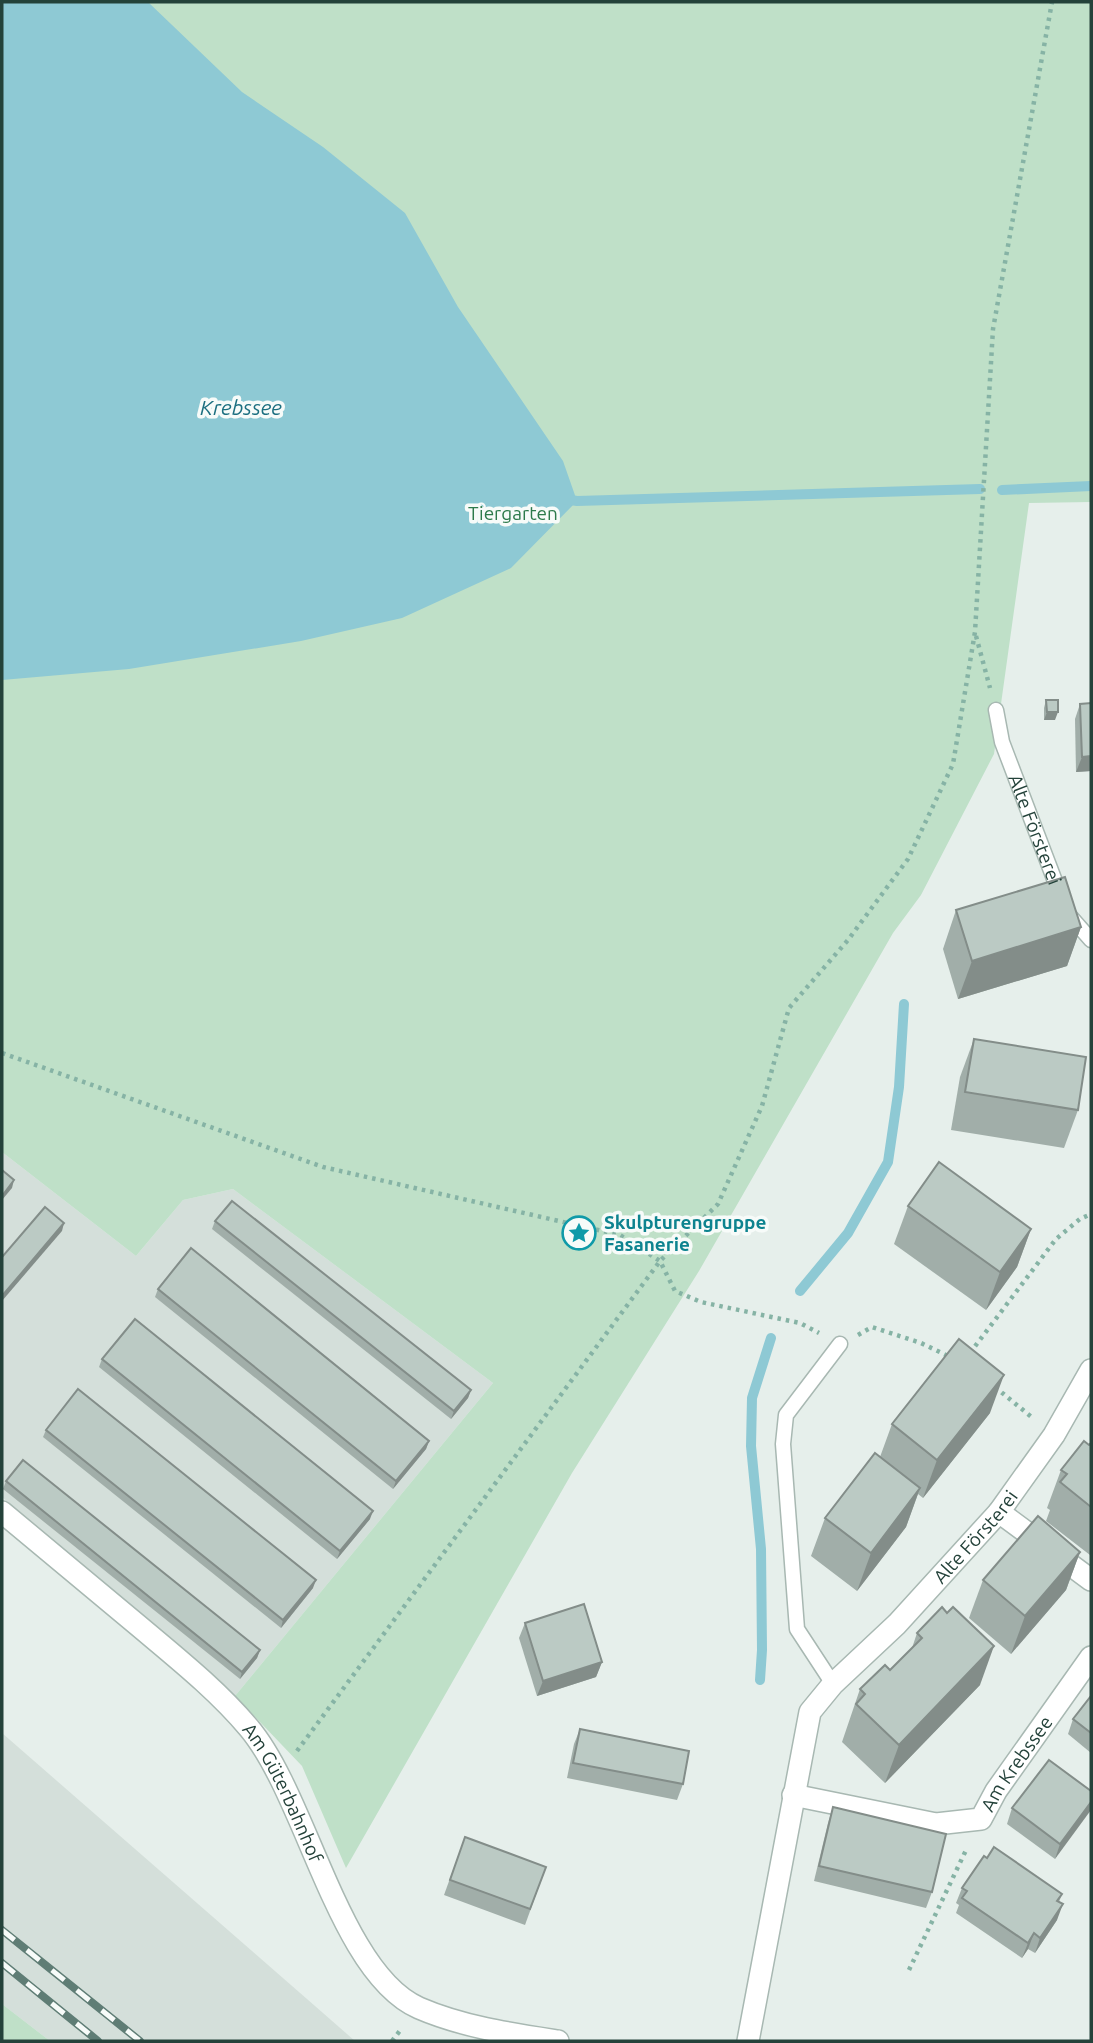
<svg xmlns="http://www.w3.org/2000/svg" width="1093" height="2043" viewBox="0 0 1093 2043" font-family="Ubuntu,sans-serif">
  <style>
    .built { fill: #d4dfda }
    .green { fill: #bfe0c8 }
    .water { fill: #8ec9d4 }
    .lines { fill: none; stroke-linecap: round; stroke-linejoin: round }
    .stream { stroke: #8ec9d4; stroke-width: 10 }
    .service-casing { stroke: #a8b8b2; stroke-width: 17 }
    .minor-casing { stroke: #a8b8b2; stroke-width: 24 }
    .path { stroke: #86b3a5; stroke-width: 4.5; stroke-dasharray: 3.5 5; stroke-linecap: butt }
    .service { stroke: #fff; stroke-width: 14 }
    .minor { stroke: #fff; stroke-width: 21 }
    .rail-casing { stroke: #5f7d75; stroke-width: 8 }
    .rail { stroke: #f7fbf9; stroke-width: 5; stroke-dasharray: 16; stroke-linecap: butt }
    .wall { fill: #a1aea9 }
    .shaded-wall { fill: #838d89 }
    .building { fill: #bbcac4; stroke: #838d89; stroke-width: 2 }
    .labels { text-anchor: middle; stroke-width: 7; stroke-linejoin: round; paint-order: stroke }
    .park-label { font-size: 19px; fill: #2d7a4b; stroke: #f7fbf9 }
    .street-label { font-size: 19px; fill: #24423a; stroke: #f7fbf9 }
    .culture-label { font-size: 19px; font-weight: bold; fill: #0d838f; stroke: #f7fbf9; text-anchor: start }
    .water-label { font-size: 21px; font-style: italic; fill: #1c6f80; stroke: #f7fbf9 }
  </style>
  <rect width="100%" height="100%" fill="#e6efeb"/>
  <!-- built -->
  <g class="built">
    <path d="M2 1152 136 1256 183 1200 233 1189 493 1383 235 1696 2 1497Z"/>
    <path d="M2 1733 315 2006 355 2041H50L2 2004Z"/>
  </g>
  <!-- green -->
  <g class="green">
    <path d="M2 2H1091V502L1029 503 994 754 921 895 893 933 699 1271 572 1473 346 1868 302 1766 235 1696 493 1383 233 1189 183 1200 136 1256 2 1152Z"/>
    <path d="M2 2004 50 2041H2Z"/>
  </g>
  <!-- water -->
  <path class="water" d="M2 2H148L242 92 323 147 405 213 458 307 563 461 577 501 511 568 402 618 301 641 129 669 2 680Z"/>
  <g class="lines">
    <!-- stream -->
    <g class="stream">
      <path d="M1002 490 1091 486"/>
      <path d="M564 499 577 501 980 489"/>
      <path d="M800 1291 848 1233 888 1162 899 1087 904 1004"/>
      <path d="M760 1680 762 1650 761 1549 751 1446 752 1398 771 1338"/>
    </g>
    <defs>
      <g id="service">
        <path id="s1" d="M996 710 1002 742 1061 897"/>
        <path d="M1069 915 1091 940"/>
        <path d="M833 1684 797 1629 783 1444 786 1415 840 1344"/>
      </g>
      <g id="minor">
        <path id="s2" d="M2 1512C48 1550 94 1589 140 1627 178 1659 217 1690 249 1728 307 1797 339 1973 419 2008 463 2027 512 2034 558 2041"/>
        <path d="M999 1512 1091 1580"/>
        <path id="s3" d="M793 1795 936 1824 981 1819 996 1791 1091 1657"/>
        <path id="s4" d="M748 2041 810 1712 833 1684 897 1624 999 1512 1054 1435 1091 1370"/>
      </g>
    </defs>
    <!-- service casing -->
    <use href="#service" class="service-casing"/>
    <!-- minor casing -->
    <use href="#minor" class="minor-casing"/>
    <!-- path -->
    <g class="path">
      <path d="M976 636 990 688"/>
      <path d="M2 1053 323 1167 620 1235 660 1261 675 1291 701 1302 800 1323 819 1333"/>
      <path d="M858 1335 872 1327 921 1343 950 1357"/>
      <path d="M970 1353 1056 1239 1080 1219 1091 1214"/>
      <path d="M995 1387 1034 1419"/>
      <path d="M297 1751 660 1261 718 1204 762 1106 789 1008 848 940 908 859 953 764 975 632 993 329 1052 2"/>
      <path d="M909 1970 967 1848"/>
      <path d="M392 2041 402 2028"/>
    </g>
    <!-- service -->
    <use href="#service" class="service"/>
    <!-- minor -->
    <use href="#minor" class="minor"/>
    <defs>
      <g id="rail">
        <path d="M2 1930 140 2041"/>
        <path d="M2 1963 98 2041"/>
      </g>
    </defs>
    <!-- rail casing -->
    <use href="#rail" class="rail-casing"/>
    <!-- rail -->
    <use href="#rail" class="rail"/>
  </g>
  <!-- wall -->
  <g class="wall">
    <path d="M1046 700 1055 720H1044V708Z"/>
    <path d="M1080 704 1091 771 1076 772 1075 719Z"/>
    <path d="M956 910 1081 927 1067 966 958 999 943 949Z"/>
    <path d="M974 1039 1078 1110 1064 1148 951 1130 960 1077Z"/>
    <path d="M908 1206 1031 1229 1017 1267 986 1310 894 1244Z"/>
    <path d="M215 1221 471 1390 468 1398 451 1419 212 1229Z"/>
    <path d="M158 1289 429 1441 426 1449 393 1489 155 1297Z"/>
    <path d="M102 1359 370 1519 337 1559 99 1367Z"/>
    <path d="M990 1413 923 1498 918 1494 906 1527 857 1591 811 1556 825 1518 880 1457 892 1424Z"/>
    <path d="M46 1430 313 1588 281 1628 43 1437Z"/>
    <path d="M1091 1443V1553L1090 1555 1046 1521 1050 1510 1047 1508 1061 1470Z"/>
    <path d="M6 1481 260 1650 257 1658 240 1679 3 1489Z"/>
    <path d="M1080 1552 1066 1590 1011 1654 969 1618 983 1580Z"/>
    <path d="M525 1623 602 1662 596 1677 537 1696 519 1638Z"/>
    <path d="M917 1633 980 1685 885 1783 842 1742 860 1689 890 1670 912 1648Z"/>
    <path d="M1091 1696V1753L1068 1734 1073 1719Z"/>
    <path d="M580 1729 683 1784 677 1800 567 1778 574 1744Z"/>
    <path d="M1091 1791 1055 1859 1007 1824 1012 1808Z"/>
    <path d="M833 1807 932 1892 926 1908 814 1881 828 1823Z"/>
    <path d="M465 1837 546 1867 525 1925 444 1895Z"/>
    <path d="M962 1888 1062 1894 1059 1902 1057 1920 1035 1953 1028 1949 1022 1958 956 1913 959 1905 956 1903Z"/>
  </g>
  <!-- shaded-wall -->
  <g class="shaded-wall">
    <path d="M1047 712H1058L1055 720H1044Z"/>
    <path d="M1091 756V771L1076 772 1082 757Z"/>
    <path d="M1081 927 1067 966 958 999 972 961Z"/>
    <path d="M14 1180 12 1188 2 1200V1196Z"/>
    <path d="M64 1223 62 1231 2 1301V1296Z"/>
    <path d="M1031 1229 1017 1267 986 1310 1000 1272Z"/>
    <path d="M1004 1375 990 1413 923 1498 937 1460Z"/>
    <path d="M471 1390 468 1398 451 1419 454 1411Z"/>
    <path d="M429 1441 426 1449 393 1489 396 1481Z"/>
    <path d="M920 1488 906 1527 857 1591 871 1553Z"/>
    <path d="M373 1511 370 1519 337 1559 340 1551Z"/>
    <path d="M1080 1552 1066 1590 1011 1654 1025 1616Z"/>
    <path d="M316 1580 313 1588 281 1628 283 1620Z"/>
    <path d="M994 1646 980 1685 885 1783 899 1745Z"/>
    <path d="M260 1650 257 1658 240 1679 242 1672Z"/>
    <path d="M602 1662 596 1677 537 1696 543 1681Z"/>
    <path d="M1091 1802V1810L1055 1859 1060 1844Z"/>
    <path d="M1063 1904 1057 1920 1035 1953 1040 1938Z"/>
    <path d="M1034 1933 1028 1949 1022 1958 1028 1943Z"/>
  </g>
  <!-- building -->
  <g class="building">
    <path d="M1046 700H1058V712H1047Z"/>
    <path d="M1091 703V756L1082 757 1080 704Z"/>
    <path d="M1065 877 1081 927 972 961 956 910Z"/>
    <path d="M974 1039 1086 1057 1078 1110 965 1092Z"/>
    <path d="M939 1162 1031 1229 1000 1272 908 1206Z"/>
    <path d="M2 1170 14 1180 2 1196Z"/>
    <path d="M232 1201 471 1390 454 1411 215 1221Z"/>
    <path d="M45 1207 64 1223 2 1296V1257Z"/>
    <path d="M191 1248 429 1441 396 1481 158 1289Z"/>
    <path d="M135 1319 373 1511 340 1551 102 1359Z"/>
    <path d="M959 1339 1004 1375 937 1460 892 1424Z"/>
    <path d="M78 1389 316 1580 283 1620 46 1430Z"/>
    <path d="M1084 1441 1089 1445 1091 1443V1507L1060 1482 1067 1474 1061 1470Z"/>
    <path d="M875 1453 920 1488 871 1553 825 1518Z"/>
    <path d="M23 1460 260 1650 242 1672 6 1481Z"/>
    <path d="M1038 1516 1080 1552 1025 1616 983 1580Z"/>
    <path d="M584 1604 602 1662 543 1681 525 1623Z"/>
    <path d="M942 1607 947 1613 953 1607 994 1646 899 1745 856 1704 865 1694 860 1689 885 1665 890 1670 922 1638 917 1633Z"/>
    <path d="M1091 1696V1733L1073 1719Z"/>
    <path d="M580 1729 689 1751 683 1784 573 1763Z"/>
    <path d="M1049 1760 1091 1791V1802L1060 1844 1012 1808Z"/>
    <path d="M833 1807 946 1834 932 1892 819 1866Z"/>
    <path d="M465 1837 546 1867 530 1909 450 1880Z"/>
    <path d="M994 1847 1062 1894 1057 1901 1063 1904 1040 1938 1034 1933 1028 1943 962 1898 967 1891 962 1888 984 1856 987 1858Z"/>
  </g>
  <!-- icons -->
  <defs>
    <symbol id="sight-ring" viewBox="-11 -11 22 22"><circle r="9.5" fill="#f7fbf9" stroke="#0f9aa8" stroke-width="1.5"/><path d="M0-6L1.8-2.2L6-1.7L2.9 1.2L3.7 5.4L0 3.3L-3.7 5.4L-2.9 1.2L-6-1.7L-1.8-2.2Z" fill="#0f9aa8"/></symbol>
  </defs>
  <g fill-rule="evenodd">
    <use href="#sight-ring" x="560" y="1214" width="38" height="38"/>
  </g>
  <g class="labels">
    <!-- park labels -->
    <g class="park-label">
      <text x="513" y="520">Tiergarten</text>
    </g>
    <!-- street labels -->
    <g class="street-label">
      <text dy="7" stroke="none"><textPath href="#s1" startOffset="126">Alte Försterei</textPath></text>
      <text dy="7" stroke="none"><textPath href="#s4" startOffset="576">Alte Försterei</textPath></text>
      <text dy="7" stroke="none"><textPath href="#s3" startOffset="257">Am Krebssee</textPath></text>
      <text dy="7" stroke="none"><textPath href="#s2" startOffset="402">Am Güterbahnhof</textPath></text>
    </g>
    <!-- culture labels -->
    <g class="culture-label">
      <text x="604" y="1229">Skulpturengruppe<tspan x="604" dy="22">Fasanerie</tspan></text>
    </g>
    <!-- water labels -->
    <g class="water-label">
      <text x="241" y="415">Krebssee</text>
    </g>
  </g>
  <!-- border -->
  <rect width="1093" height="2043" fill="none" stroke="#24423a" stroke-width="7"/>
</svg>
